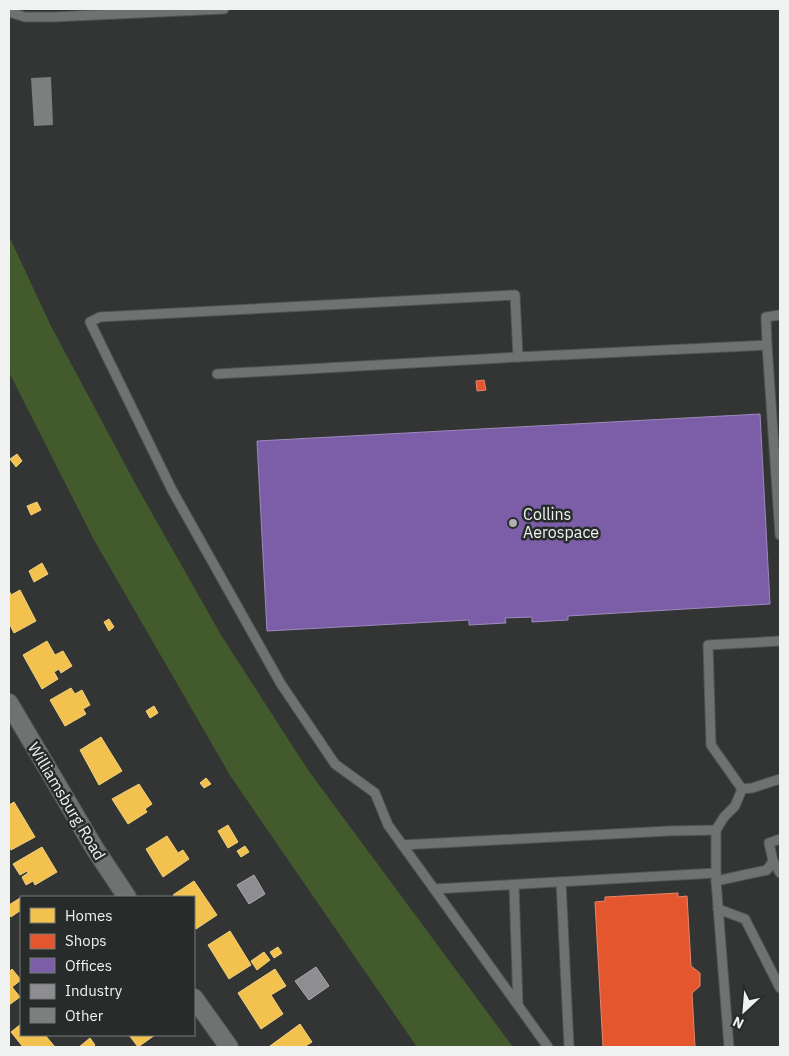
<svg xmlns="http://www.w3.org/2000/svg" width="789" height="1056" viewBox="0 0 789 1056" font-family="'IBM Plex Sans',sans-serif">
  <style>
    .green { fill: #425a2c }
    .homes { fill: #f2c14e; stroke: #f1d07f }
    .shops { fill: #e4572e; stroke: #e78668 }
    .offices { fill: #7b5ea7; stroke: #9e8abd }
    .industry { fill: #8d8d92; stroke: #aaabae }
    .building { fill: #7d7f7e }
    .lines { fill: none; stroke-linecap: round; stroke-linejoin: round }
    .service-casing { stroke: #515453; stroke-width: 11 }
    .minor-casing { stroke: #515453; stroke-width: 20 }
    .service { stroke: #707271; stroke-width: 9 }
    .minor { stroke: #707271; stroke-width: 18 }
    .poi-dot { fill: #adb0af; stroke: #272c2a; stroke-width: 2 }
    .labels { text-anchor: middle; stroke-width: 5; stroke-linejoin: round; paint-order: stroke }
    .poi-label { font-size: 16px; fill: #eff2f1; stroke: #272c2a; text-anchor: start }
    .street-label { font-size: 16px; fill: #eff2f1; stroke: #272c2a }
  </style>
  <rect width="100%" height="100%" fill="#323534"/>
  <!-- green -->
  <path class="green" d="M9 236 51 326 136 485 221 635 308 770 513 1047H417L231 777 94 540 22 398 9 372Z"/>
  <!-- homes -->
  <g class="homes">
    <path d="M17 454 22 461 16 467 10 459Z"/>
    <path d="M37 502 41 510 31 515 27 506Z"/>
    <path d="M42 563 48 574 34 582 29 571Z"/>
    <path d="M9 590 11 595 20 590 36 621 14 633 9 623Z"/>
    <path d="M109 619 114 627 109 631 104 622Z"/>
    <path d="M47 641 55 655 63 651 72 666 61 673 59 669 54 672 58 679 42 689 23 655Z"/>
    <path d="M71 688 75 694 82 690 90 705 83 709 86 714 65 726 50 700Z"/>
    <path d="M154 706 158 713 150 718 146 711Z"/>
    <path d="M101 737 122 771 99 785 80 750Z"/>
    <path d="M206 778 211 784 204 788 200 783Z"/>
    <path d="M139 784 152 804 145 809 147 812 128 824 112 799Z"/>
    <path d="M14 802 35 837 11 850 9 846V805Z"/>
    <path d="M228 825 238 842 228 848 218 831Z"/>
    <path d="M167 836 178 853 183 850 189 859 163 877 146 849Z"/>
    <path d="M245 846 249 852 241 857 237 851Z"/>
    <path d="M42 847 57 872 35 885 33 881 26 885 22 877 28 873 27 871 20 875 13 864Z"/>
    <path d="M194 881 217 915 196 929 194 925V897H175L173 895Z"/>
    <path d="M20 898 21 910 11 917 9 913V905Z"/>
    <path d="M230 931 251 965 229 979 208 945Z"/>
    <path d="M278 947 282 953 274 958 270 952Z"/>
    <path d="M264 952 270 960 257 970 251 961Z"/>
    <path d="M12 969 21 980 12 987 20 997 9 1005V972Z"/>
    <path d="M275 969 286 986 271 995 283 1014 261 1029 238 993Z"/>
    <path d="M21 1024V1035H45L55 1047H23L11 1032Z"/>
    <path d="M300 1024 312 1042 304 1047H271L270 1046Z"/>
    <path d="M129 1035H155L138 1047Z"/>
    <path d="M90 1038 95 1045 92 1047H79Z"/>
  </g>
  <!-- shops -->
  <g class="shops">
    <path d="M484 380 486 390 477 391 476 381Z"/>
    <path d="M678 893V897L687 896 691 966 700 973V986L692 993 695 1047H603L595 902 605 901V897Z"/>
  </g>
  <!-- offices -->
  <path class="offices" d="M760 414 770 604 568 616V620L532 622V617L505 618 506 623 469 625V620L267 631 257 441Z"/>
  <!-- industry -->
  <g class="industry">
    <path d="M254 875 265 894 249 904 237 885Z"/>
    <path d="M316 967 329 986 309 1000 295 981Z"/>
  </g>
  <!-- building -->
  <path class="building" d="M51 77 53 125 34 126 31 78Z"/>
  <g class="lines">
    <defs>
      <g id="service">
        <path d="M9 12 25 17H53L224 9"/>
        <path d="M767 345 780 535"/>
        <path d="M217 374 518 357"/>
        <path d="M780 779 752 788 742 789 735 806 724 817 716 830V881L767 870 773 861 769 843 780 839"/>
        <path d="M742 789 711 745 708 645 780 641"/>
        <path d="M402 845 669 831 716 830"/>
        <path d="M773 861 780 873"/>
        <path d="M716 881 729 1047"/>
        <path d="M561 882 569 1047"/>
        <path d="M514 885 518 1005"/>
        <path d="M434 889 716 873"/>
        <path d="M718 909 745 919 780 988"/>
        <path d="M548 1047 388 825 375 793 335 764 281 684 172 490 90 322 100 317 515 295 518 357 767 345 766 317 780 315"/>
      </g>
      <g id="minor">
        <path d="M9 703 95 849 127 897"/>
        <path d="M194 998 229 1047"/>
      </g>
    </defs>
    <!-- service casing -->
    <use href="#service" class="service-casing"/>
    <!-- minor casing -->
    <use href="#minor" class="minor-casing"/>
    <!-- service -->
    <use href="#service" class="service"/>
    <!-- minor -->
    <use href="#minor" class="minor"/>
  </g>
  <!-- markers -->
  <circle class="poi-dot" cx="513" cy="523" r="5"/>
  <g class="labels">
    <!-- poi labels -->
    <g class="poi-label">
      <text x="523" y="520">Collins<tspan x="523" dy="18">Aerospace</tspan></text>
    </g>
    <!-- street labels -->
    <g class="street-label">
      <text transform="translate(67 801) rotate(59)" y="6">Williamsburg Road</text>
    </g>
  </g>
  <!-- border -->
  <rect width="789" height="1056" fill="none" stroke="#eff2f1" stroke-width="20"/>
  <!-- legend -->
  <rect x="20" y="896" width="175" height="140" fill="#272c2a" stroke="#777b7a"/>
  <rect x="30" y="908" width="25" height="15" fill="#f2c14e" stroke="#777b7a"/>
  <text x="65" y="921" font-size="15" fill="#eff2f1">Homes</text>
  <rect x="30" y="934" width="25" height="15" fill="#e4572e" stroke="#777b7a"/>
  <text x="65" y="946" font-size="15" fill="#eff2f1">Shops</text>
  <rect x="30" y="958" width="25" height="15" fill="#7b5ea7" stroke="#777b7a"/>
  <text x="65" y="971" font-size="15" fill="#eff2f1">Offices</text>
  <rect x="30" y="984" width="25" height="15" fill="#8d8d92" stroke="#777b7a"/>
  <text x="65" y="996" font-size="15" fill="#eff2f1">Industry</text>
  <rect x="30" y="1008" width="25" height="15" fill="#7d7f7e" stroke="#777b7a"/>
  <text x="65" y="1021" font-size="15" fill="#eff2f1">Other</text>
  <!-- north arrow -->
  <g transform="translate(744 1011) rotate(206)" stroke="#272c2a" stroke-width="4" paint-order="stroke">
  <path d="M0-4L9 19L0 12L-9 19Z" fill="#eff2f1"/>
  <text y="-8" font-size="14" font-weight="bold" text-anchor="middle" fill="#eff2f1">N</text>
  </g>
</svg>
